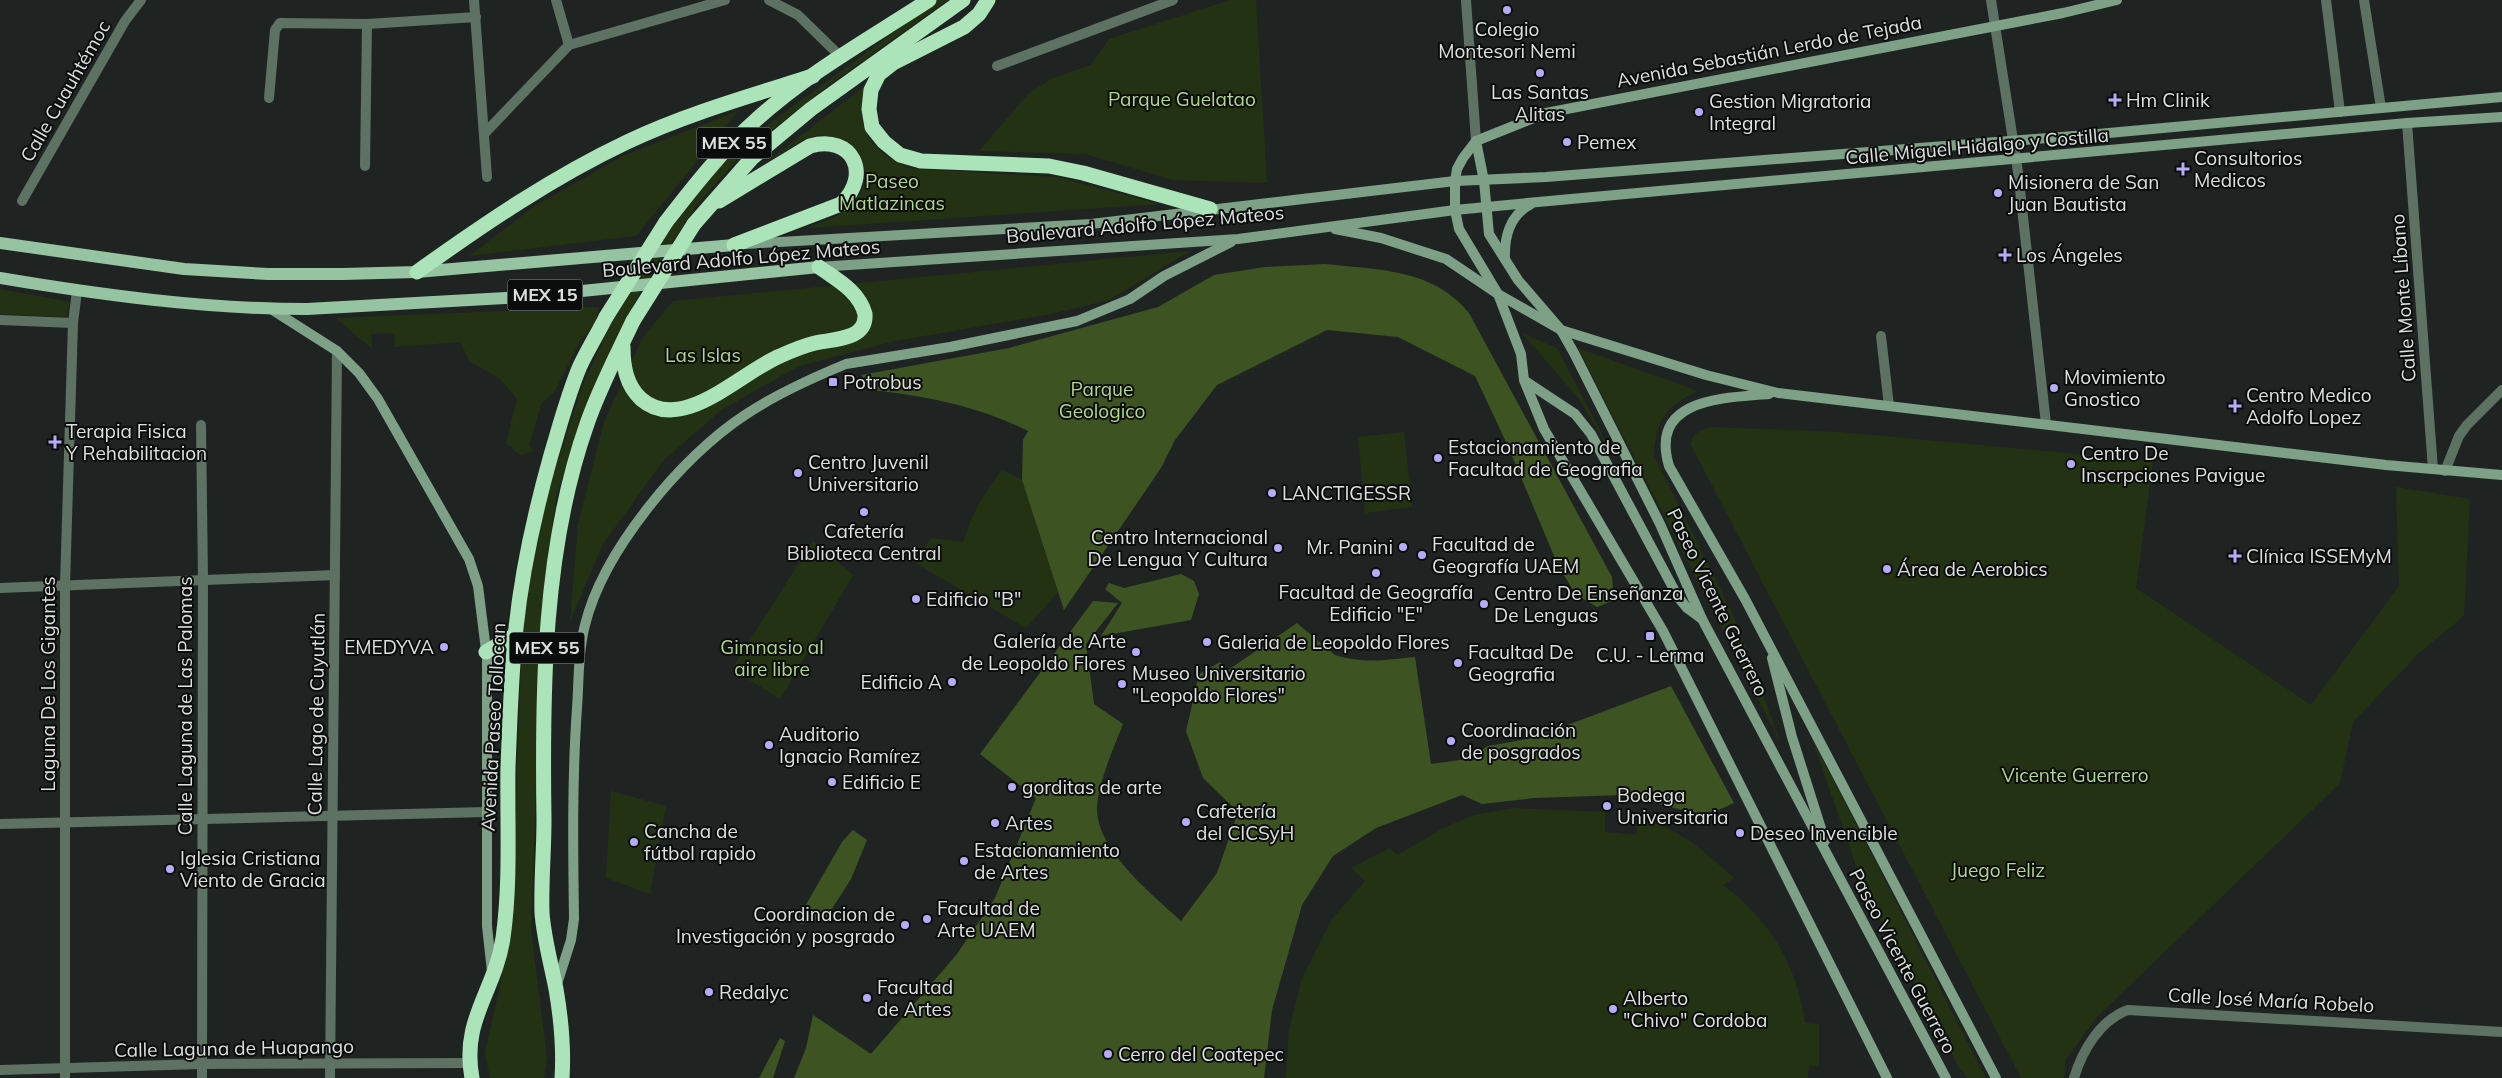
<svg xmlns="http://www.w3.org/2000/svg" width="2502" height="1078" viewBox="0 0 2502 1078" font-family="Mulish,sans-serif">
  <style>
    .green { fill: #243214 }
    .forest { fill: #3d5422 }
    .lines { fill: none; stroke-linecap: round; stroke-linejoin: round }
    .street { stroke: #5d7262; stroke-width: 10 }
    .secondary { stroke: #7da086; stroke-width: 10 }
    .primary { stroke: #96c3a1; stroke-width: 12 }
    .highway { stroke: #ace4ba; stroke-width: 15 }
    .highway-bridge { stroke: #ace4ba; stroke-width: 15 }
    .poi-dot { fill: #b5acf8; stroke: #0b0d0c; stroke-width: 2 }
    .labels { text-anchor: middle; stroke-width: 4; stroke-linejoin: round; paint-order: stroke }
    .shield { fill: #0b0d0c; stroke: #9da1a0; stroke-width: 1 }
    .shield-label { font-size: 18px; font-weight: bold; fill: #dce0df }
    .poi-label { font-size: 19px; fill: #dce0df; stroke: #0b0d0c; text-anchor: start }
    .street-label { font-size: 19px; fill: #dce0df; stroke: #0b0d0c }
    .park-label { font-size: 19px; fill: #b1d78a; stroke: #0b0d0c }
  </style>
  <rect width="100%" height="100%" fill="#1f2423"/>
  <!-- green -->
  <g class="green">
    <path d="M938 0H948L826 87 745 151 698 203 640 292 588 400 556 497 542 606 531 930 547 1057 544 1078H490L485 1053 511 936 522 634 532 553 541 513 581 390 609 327 661 242 705 182 747 140Z"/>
    <path d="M1230 0H1256L1267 183 1173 180 1085 154 979 151 1029 93 1053 78 1091 65 1109 39Z"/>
    <path d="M865 86C853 129 873 155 913 169L1057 177 1160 204 806 228C823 222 840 217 853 203 882 173 855 131 815 136 798 139 771 161 755 171Z"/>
    <path d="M738 111 636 236 469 256 535 206 623 156Z"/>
    <path d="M1190 251 1109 300 1051 314 895 341 799 366 721 410 663 461 603 544 570 621 578 524 604 422 643 337 673 301Z"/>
    <path d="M0 289 70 302 66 317 0 314Z"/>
    <path d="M599 307 594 325 579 343 555 391 542 403 529 445 534 451 520 455 506 443 517 399 500 379 470 361 460 342 395 347 394 333 371 334 372 349 336 318Z"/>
    <path d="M1522 333 1557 348 1617 463 1579 399Z"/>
    <path d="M1578 348 1698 391C1666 406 1656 419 1654 455L1734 617 1781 744Z"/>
    <path d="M1710 427 1840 432 2153 461 2136 588 2311 705 2399 586 2396 487 2470 499 2464 616 2419 653 2353 722 2340 783 2097 1017 2066 1059 2064 1078H2021L1691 445 1692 438 1698 432Z"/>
    <path d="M1404 432 1412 507 1365 513 1358 437Z"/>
    <path d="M1002 470 1022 480 1058 592 1026 628 914 562 931 538 963 542C972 514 984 492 1002 470Z"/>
    <path d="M813 541 853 575 780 699 738 673 733 667Z"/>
    <path d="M1811 736 1986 1078H1968L1959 1067 1866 894Z"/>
    <path d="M611 791 666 806 650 894 606 878Z"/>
    <path d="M1514 808 1605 812V832L1636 835 1640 816 1660 820 1659 825C1691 838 1709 856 1734 878L1723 885C1771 922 1796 963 1805 1023L1819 1024V1066H1809L1808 1078H1286L1289 1030 1301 981 1332 919 1365 881 1351 868 1389 848 1398 855 1443 828 1474 815Z"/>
  </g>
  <!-- forest -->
  <g class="forest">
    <path d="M1325 264C1377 270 1433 268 1469 313L1612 577 1614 600 1597 607 1575 594 1557 563 1507 444 1475 376 1398 337 1327 330 1217 385 1175 440 1161 468 1064 610 1022 480 1023 440 1028 431C978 406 926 396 871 390L861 375 1009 348 1158 307 1214 275 1265 267Z"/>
    <path d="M1181 574 1194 581 1199 594 1191 620 1101 636 1122 603 1105 589 1109 583 1124 588Z"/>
    <path d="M1093 601 1118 603 1086 644 1094 704 1123 724C1114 747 1098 783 1097 808 1096 850 1153 895 1181 921L1217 873 1238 812 1203 778 1186 731 1199 674 1220 662 1228 670 1297 623 1335 655C1364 664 1385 660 1415 657L1431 764 1467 759 1488 746 1533 738 1671 686 1734 803 1705 816 1624 795 1534 798 1482 804 1462 795 1376 828 1333 856 1302 905 1272 1010 1264 1078H794L806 1048 813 1015 871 1054 957 954 995 898 1036 798 980 754Z"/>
    <path d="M853 830 867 840 851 879 826 918 801 924 799 917 842 842Z"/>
    <path d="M780 1038 785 1041 773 1078H759Z"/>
  </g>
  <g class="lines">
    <!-- street -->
    <g class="street">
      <path d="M474 0 487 177"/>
      <path d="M556 0 569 45"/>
      <path d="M769 0 798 15 840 56"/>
      <path d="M1466 0 1476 141"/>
      <path d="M1991 0 2018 172 2046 424"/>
      <path d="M2326 0 2340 112"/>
      <path d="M2364 0 2381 108"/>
      <path d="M997 66 1173 0"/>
      <path d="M269 98 275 30 280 23 367 24 476 17"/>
      <path d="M2407 123 2433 469"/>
      <path d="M484 134 569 45 725 0"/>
      <path d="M365 166 367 24"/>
      <path d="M22 201 125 21 141 0"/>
      <path d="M0 320 73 323"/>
      <path d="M1881 336 1889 406"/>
      <path d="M201 425 203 579 202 1078"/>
      <path d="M2445 471 2459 436 2467 425 2502 390"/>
      <path d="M0 588 335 575"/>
      <path d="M0 824 486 812"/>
      <path d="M0 1070 202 1064 469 1063"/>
      <path d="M65 1078V585L73 323 77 291"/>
      <path d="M330 1078 337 351"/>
      <path d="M2074 1078C2082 1051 2100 1020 2128 1010L2502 1032"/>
    </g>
    <!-- secondary -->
    <g class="secondary">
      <path d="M1476 141 1484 181 1489 234 1518 280 1561 330 1574 353 1660 524 1702 619 1946 1078"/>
      <path d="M1335 229 1381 238 1446 259 1498 294 1561 330 1706 375 1778 393 2386 465 2502 475"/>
      <path d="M745 244 1091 224 1455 181 1546 177 2087 135 2502 97"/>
      <path d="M1505 259C1504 237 1510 215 1531 204"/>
      <path d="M819 267 1238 239 1455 210 1538 202 2407 123 2502 117"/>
      <path d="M271 309 337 351 359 373 378 399 469 559 478 586 487 658V926L492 972"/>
      <path d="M1525 381 1575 414 1591 434 1678 597 1687 608 1702 619"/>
      <path d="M1769 394C1723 398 1649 398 1669 466L1745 599 1996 1078"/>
      <path d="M1772 658 1792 737 1825 841"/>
      <path d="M557 984 571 940 574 919C573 849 572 778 577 708 579 680 578 652 585 625 603 551 682 456 745 415 776 394 812 378 846 364L950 347 1077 321 1130 299 1164 276 1231 242"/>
      <path d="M1887 1078 1663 631 1544 429 1524 380 1521 354 1498 294 1459 229 1455 210V181L1457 169 1463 158 1476 141 1546 113 2063 13 2117 0"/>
    </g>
    <!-- primary -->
    <g class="primary">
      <path d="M0 243 184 269 268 274H343L417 272 734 245"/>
      <path d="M0 278C101 295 204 309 307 309L523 297 819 267"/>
    </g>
    <!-- highway -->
    <g class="highway">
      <path d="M988 0 979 14 964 27 893 63 879 74 871 90 869 109 872 127 884 142 900 155 921 161 1049 166 1083 173 1210 209"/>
      <path d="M719 201 810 146C853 134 872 175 841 204L734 245"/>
      <path d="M666 222C694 186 723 149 757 119 809 72 871 38 929 0"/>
      <path d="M694 224 752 158 811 109 963 0"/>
      <path d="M417 272C484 224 553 177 627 142 686 114 750 96 813 76"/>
      <path d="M623 346C623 366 626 385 641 399 682 435 741 372 780 356 791 351 803 346 815 343 834 339 867 340 865 314 859 291 837 280 819 267"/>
      <path d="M486 652 515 635"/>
      <path d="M472 1078C461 1019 495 992 503 938 511 881 507 823 508 766 510 720 511 674 516 628 522 570 535 512 551 455 560 425 568 394 580 366 588 349 598 333 606 317"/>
      <path d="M562 1078C564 1048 561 1018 556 989 551 963 544 939 542 913 541 882 544 851 544 820 542 690 543 548 587 424 599 389 617 355 633 321"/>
    </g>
    <!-- highway-bridge -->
    <g class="highway-bridge">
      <path d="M606 317 666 222"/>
      <path d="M633 321 694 224"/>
    </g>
  </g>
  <!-- markers -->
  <g class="poi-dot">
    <circle cx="1507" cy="10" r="5"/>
    <circle cx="1540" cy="73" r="5"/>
    <path d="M2112.5 92.5h5v5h5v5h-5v5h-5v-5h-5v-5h5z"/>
    <circle cx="1699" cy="112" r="5"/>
    <circle cx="1567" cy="142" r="5"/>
    <path d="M2180.5 161.5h5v5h5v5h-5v5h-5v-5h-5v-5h5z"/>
    <circle cx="1998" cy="193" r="5"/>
    <path d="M2002.5 247.5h5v5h5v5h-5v5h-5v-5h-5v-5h5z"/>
    <rect x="828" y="377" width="10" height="10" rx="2.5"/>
    <circle cx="2054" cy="388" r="5"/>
    <path d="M2232.5 398.5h5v5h5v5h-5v5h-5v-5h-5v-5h5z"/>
    <path d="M52.5 434.5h5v5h5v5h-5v5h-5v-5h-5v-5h5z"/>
    <circle cx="1438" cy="458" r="5"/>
    <circle cx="2071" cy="464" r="5"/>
    <circle cx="798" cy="473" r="5"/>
    <circle cx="1272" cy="493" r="5"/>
    <circle cx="864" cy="512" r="5"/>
    <circle cx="1403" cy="547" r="5"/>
    <circle cx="1278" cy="548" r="5"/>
    <circle cx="1422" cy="555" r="5"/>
    <path d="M2232.5 548.5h5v5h5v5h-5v5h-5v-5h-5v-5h5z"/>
    <circle cx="1887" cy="569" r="5"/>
    <circle cx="1376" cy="573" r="5"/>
    <circle cx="916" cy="599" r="5"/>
    <circle cx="1484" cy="604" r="5"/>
    <rect x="1645" y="631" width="10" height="10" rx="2.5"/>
    <circle cx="1207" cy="642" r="5"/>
    <circle cx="444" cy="647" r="5"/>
    <circle cx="1136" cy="652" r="5"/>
    <circle cx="1458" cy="663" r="5"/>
    <circle cx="952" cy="682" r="5"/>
    <circle cx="1122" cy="684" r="5"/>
    <circle cx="1451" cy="741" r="5"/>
    <circle cx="769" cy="745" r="5"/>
    <circle cx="832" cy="782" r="5"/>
    <circle cx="1012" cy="787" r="5"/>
    <circle cx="1607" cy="806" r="5"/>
    <circle cx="1186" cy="822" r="5"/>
    <circle cx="995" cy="823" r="5"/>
    <circle cx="1740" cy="833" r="5"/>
    <circle cx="634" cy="842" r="5"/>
    <circle cx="964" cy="861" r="5"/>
    <circle cx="170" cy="869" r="5"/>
    <circle cx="927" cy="919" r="5"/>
    <circle cx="905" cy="925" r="5"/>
    <circle cx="709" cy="992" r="5"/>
    <circle cx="867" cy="998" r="5"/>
    <circle cx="1613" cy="1009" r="5"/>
    <circle cx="1108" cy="1054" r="5"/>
  </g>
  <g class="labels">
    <!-- shield labels -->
    <g class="shield">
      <rect x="696.5" y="127.5" width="75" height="31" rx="4"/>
      <rect x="507.5" y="279.5" width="75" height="31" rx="4"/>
      <rect x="509.5" y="632.5" width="75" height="31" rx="4"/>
    </g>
    <g class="shield-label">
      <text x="734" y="149">MEX 55</text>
      <text x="545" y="301">MEX 15</text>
      <text x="547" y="654">MEX 55</text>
    </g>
    <!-- poi labels -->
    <g class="poi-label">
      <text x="1507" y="36" text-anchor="middle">Colegio<tspan x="1507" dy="22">Montesori Nemi</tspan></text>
      <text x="1540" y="99" text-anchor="middle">Las Santas<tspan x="1540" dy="22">Alitas</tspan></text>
      <text x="2126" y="107">Hm Clinik</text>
      <text x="1709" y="108">Gestion Migratoria<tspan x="1709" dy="22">Integral</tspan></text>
      <text x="1577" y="149">Pemex</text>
      <text x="2194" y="165">Consultorios<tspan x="2194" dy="22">Medicos</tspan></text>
      <text x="2008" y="189">Misionera de San<tspan x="2008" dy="22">Juan Bautista</tspan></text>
      <text x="2016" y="262">Los Ángeles</text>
      <text x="2064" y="384">Movimiento<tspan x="2064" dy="22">Gnostico</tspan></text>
      <text x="843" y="389">Potrobus</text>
      <text x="2246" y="402">Centro Medico<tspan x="2246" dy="22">Adolfo Lopez</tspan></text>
      <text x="66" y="438">Terapia Fisica<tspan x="66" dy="22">Y Rehabilitacion</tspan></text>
      <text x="1448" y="454">Estacionamiento de<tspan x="1448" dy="22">Facultad de Geografia</tspan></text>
      <text x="2081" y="460">Centro De<tspan x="2081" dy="22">Inscrpciones Pavigue</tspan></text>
      <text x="808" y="469">Centro Juvenil<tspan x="808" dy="22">Universitario</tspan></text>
      <text x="1282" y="500">LANCTIGESSR</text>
      <text x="864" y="538" text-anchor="middle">Cafetería<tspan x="864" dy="22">Biblioteca Central</tspan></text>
      <text x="1268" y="544" text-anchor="end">Centro Internacional<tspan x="1268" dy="22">De Lengua Y Cultura</tspan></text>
      <text x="1432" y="551">Facultad de<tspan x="1432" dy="22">Geografía UAEM</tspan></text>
      <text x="1393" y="554" text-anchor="end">Mr. Panini</text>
      <text x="2246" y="563">Clínica ISSEMyM</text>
      <text x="1897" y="576">Área de Aerobics</text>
      <text x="1376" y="599" text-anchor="middle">Facultad de Geografía<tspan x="1376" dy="22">Edificio "E"</tspan></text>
      <text x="1494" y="600">Centro De Enseñanza<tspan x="1494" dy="22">De Lenguas</tspan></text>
      <text x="926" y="606">Edificio "B"</text>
      <text x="1126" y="648" text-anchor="end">Galería de Arte<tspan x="1126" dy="22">de Leopoldo Flores</tspan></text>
      <text x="1217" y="649">Galeria de Leopoldo Flores</text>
      <text x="434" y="654" text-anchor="end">EMEDYVA</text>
      <text x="1468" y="659">Facultad De<tspan x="1468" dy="22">Geografia</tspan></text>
      <text x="1650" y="662" text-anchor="middle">C.U. - Lerma</text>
      <text x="1132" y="680">Museo Universitario<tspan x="1132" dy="22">"Leopoldo Flores"</tspan></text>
      <text x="942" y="689" text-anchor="end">Edificio A</text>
      <text x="1461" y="737">Coordinación<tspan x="1461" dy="22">de posgrados</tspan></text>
      <text x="779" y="741">Auditorio<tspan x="779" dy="22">Ignacio Ramírez</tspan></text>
      <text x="842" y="789">Edificio E</text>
      <text x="1022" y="794">gorditas de arte</text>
      <text x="1617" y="802">Bodega<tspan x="1617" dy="22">Universitaria</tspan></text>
      <text x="1196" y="818">Cafetería<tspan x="1196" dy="22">del CICSyH</tspan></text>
      <text x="1005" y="830">Artes</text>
      <text x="644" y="838">Cancha de<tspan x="644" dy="22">fútbol rapido</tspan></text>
      <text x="1750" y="840">Deseo Invencible</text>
      <text x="974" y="857">Estacionamiento<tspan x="974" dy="22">de Artes</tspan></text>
      <text x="180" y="865">Iglesia Cristiana<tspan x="180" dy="22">Viento de Gracia</tspan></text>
      <text x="937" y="915">Facultad de<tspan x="937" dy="22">Arte UAEM</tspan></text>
      <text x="895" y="921" text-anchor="end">Coordinacion de<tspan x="895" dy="22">Investigación y posgrado</tspan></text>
      <text x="877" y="994">Facultad<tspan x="877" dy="22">de Artes</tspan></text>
      <text x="719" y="999">Redalyc</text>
      <text x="1623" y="1005">Alberto<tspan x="1623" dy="22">"Chivo" Cordoba</tspan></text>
      <text x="1118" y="1061">Cerro del Coatepec</text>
    </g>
    <!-- street labels -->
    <g class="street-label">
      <text transform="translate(1769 51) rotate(-11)" y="7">Avenida Sebastián Lerdo de Tejada</text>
      <text transform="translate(65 91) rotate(-60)" y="7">Calle Cuauhtémoc</text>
      <text transform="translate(1977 146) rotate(-5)" y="7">Calle Miguel Hidalgo y Costilla</text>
      <text transform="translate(1145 224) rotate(-5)" y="7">Boulevard Adolfo López Mateos</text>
      <text transform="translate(741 258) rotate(-5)" y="7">Boulevard Adolfo López Mateos</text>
      <text transform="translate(2403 298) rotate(-94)" y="7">Calle Monte Líbano</text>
      <text transform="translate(1718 602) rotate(64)" y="7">Paseo Vicente Guerrero</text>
      <text transform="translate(48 684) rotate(-90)" y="7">Laguna De Los Gigantes</text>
      <text transform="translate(185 706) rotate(-90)" y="7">Calle Laguna de Las Palomas</text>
      <text transform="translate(316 714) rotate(-89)" y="7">Calle Lago de Cuyutlán</text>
      <text transform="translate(493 727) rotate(-87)" y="7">Avenida Paseo Tollocan</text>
      <text transform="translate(1903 961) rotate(62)" y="7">Paseo Vicente Guerrero</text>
      <text transform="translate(2271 1000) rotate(3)" y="7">Calle José María Robelo</text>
      <text transform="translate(234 1048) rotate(-1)" y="7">Calle Laguna de Huapango</text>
    </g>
    <!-- park labels -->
    <g class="park-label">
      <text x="1182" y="106">Parque Guelatao</text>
      <text x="892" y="188">Paseo<tspan x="892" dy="22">Matlazincas</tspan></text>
      <text x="703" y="362">Las Islas</text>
      <text x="1102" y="396">Parque<tspan x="1102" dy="22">Geologico</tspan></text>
      <text x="772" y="654">Gimnasio al<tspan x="772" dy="22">aire libre</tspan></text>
      <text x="2075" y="782">Vicente Guerrero</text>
      <text x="1998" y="877">Juego Feliz</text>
    </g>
  </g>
</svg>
